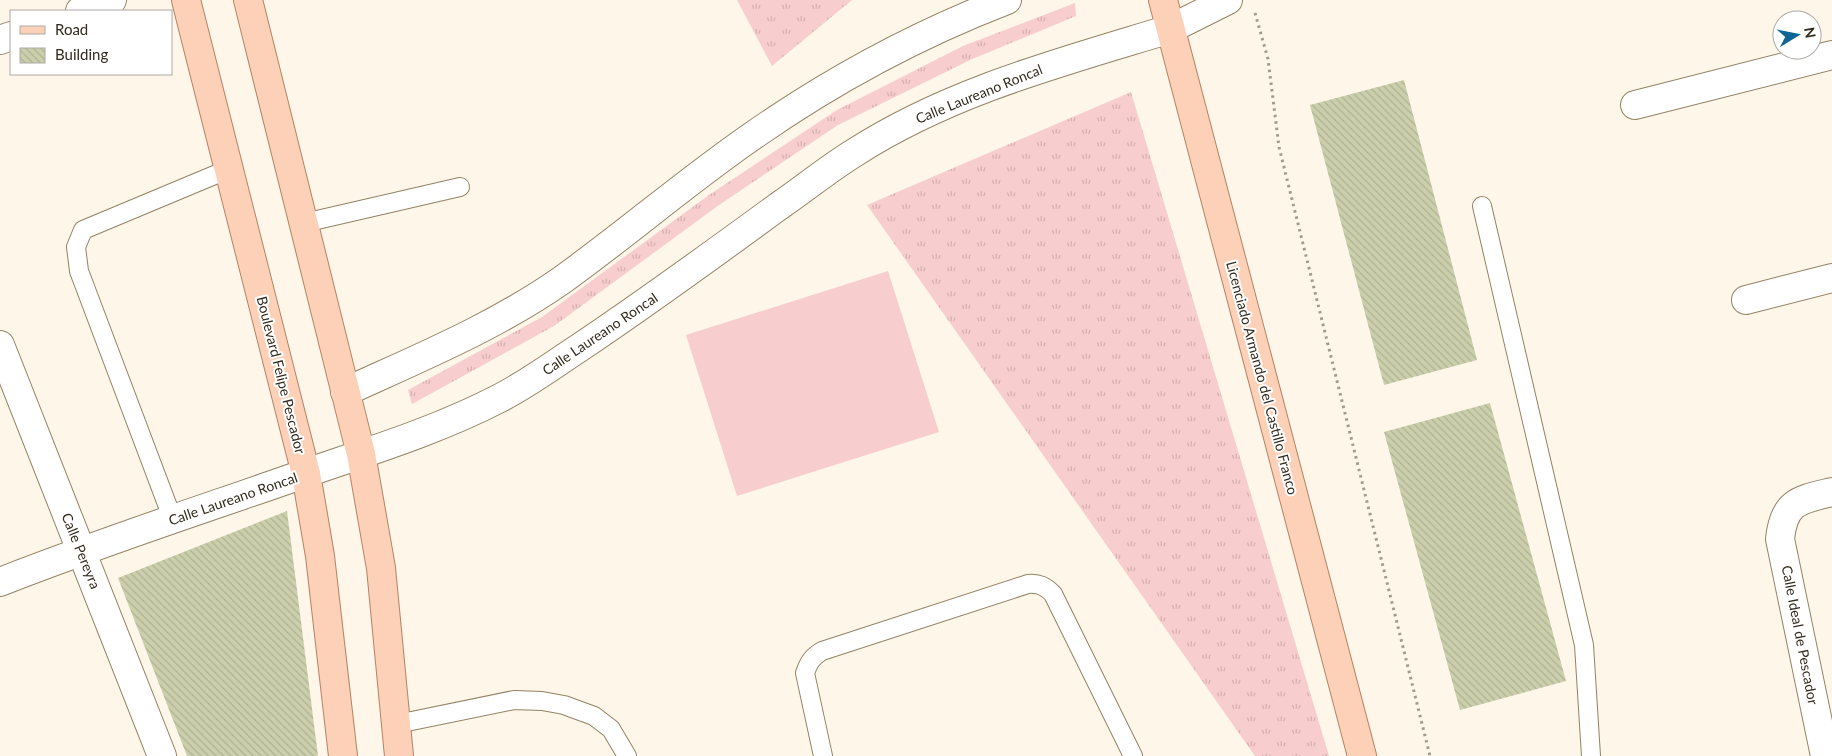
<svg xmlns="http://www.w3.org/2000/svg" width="1832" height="756" viewBox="0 0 1832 756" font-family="Lato,sans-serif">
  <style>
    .grass { fill: url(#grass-tufts) }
    .pitch { fill: #f8cdcd }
    .building { fill: url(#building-back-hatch) }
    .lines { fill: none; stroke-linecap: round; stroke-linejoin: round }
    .service-casing { stroke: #948264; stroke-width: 20 }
    .minor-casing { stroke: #948264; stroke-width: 30 }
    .tertiary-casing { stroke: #948264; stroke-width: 30 }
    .primary-casing { stroke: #b58264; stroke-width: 30 }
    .path { stroke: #a19a8d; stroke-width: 3; stroke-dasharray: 2.5 4; stroke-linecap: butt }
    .service { stroke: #fff; stroke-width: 18 }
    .minor { stroke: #fff; stroke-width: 28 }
    .tertiary { stroke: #fff; stroke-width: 28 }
    .primary { stroke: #fdd0b8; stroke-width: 28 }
    .labels { text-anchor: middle; stroke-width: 4; stroke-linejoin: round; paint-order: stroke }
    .street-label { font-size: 14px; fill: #322b1e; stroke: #fff }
  </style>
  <defs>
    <pattern id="grass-tufts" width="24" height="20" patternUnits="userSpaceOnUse" patternTransform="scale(1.25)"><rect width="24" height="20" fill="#f8cdcd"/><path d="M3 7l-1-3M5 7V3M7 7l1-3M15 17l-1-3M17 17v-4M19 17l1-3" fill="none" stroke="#d5b0b0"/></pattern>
    <pattern id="building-back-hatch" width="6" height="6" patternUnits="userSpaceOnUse" patternTransform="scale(1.25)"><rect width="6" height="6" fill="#cbcfac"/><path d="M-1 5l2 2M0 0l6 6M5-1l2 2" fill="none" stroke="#afb294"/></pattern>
  </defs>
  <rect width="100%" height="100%" fill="#fdf6e9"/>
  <!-- grass -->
  <g class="grass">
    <path d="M737 0H852L772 66Z"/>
    <path d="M1075 3 1076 16 970 60 838 125 719 205 554 326 412 404 408 390 542 317 709 195 837 110 963 46Z"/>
    <path d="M1131 92 1329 756H1255L867 205Z"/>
  </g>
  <!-- pitch -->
  <path class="pitch" d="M888 271 939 432 737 496 686 335Z"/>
  <!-- building -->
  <g class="building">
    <path d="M1404 80 1477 360 1384 385 1310 105Z"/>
    <path d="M1490 403 1566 681 1460 710 1384 432Z"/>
    <path d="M287 511 318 756H187L118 578Z"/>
  </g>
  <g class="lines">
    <defs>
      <g id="service">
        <path d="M1482 206 1584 645 1591 756"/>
        <path d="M304 223 460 187"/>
        <path d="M173 520 79 271 76 247 83 230 229 169"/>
        <path d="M397 724 514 700 542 701 564 705 594 716 611 729 627 756"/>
        <path d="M823 756 805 673C809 662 812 657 822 651L1028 584C1039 583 1045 586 1053 594L1133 756"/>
      </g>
      <g id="minor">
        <path d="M80 11 112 0"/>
        <path d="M1170 29 1228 0"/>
        <path d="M0 40 11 36"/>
        <path d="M1635 105 1832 55"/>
        <path d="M1746 300 1832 278"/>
        <path d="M0 345 162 756"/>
        <path d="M1825 756 1780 539C1784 501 1799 500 1832 492"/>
      </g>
      <g id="tertiary">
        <path d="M345 392C419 358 495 327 562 280 626 234 686 182 751 137 831 81 916 35 1007 0"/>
        <path d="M0 582C104 541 210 507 315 470 376 449 440 429 498 399 526 385 550 367 576 350 645 304 712 255 779 206 804 189 828 169 854 153 950 91 1062 62 1170 29"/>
      </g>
      <g id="primary">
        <path d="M186 0 306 474 320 556 343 756"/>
        <path d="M248 0 361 454 381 568 399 756"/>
        <path d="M1163 0 1362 756"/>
      </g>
    </defs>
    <!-- service casing -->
    <use href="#service" class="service-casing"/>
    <!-- minor casing -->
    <use href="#minor" class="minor-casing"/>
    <!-- tertiary casing -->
    <use href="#tertiary" class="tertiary-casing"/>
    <!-- primary casing -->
    <use href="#primary" class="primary-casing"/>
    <!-- path -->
    <path class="path" d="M1255 13 1268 59 1279 147 1430 756"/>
    <!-- service -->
    <use href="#service" class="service"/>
    <!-- minor -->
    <use href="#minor" class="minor"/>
    <!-- tertiary -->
    <use href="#tertiary" class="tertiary"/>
    <!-- primary -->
    <use href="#primary" class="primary"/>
  </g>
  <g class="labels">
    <!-- street labels -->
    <g class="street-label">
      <text transform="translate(979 94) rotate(-22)" y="5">Calle Laureano Roncal</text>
      <text transform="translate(600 334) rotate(-34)" y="5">Calle Laureano Roncal</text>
      <text transform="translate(281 375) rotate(76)" y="5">Boulevard Felipe Pescador</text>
      <text transform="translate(1262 378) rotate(75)" y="5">Licenciado Armando del Castillo Franco</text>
      <text transform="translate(233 499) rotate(-19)" y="5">Calle Laureano Roncal</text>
      <text transform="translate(81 551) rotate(68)" y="5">Calle Pereyra</text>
      <text transform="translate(1800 635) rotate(79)" y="5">Calle Ideal de Pescador</text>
    </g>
  </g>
  <!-- legend -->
  <rect x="10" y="10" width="162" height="65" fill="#ffffff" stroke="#adaaa5"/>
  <rect x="20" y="26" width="25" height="8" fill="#fdd0b8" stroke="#adaaa5"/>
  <text x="55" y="35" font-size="15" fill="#322b1e">Road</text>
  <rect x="20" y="48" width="25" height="15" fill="url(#building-back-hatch)" stroke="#adaaa5"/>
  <text x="55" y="60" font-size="15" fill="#322b1e">Building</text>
  <!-- north arrow -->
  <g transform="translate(1797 35) rotate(80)"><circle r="24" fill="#ffffff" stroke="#adaaa5"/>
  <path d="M0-4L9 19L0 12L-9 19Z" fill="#0d6595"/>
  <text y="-8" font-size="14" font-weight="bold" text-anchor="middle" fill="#322b1e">N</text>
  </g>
</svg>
